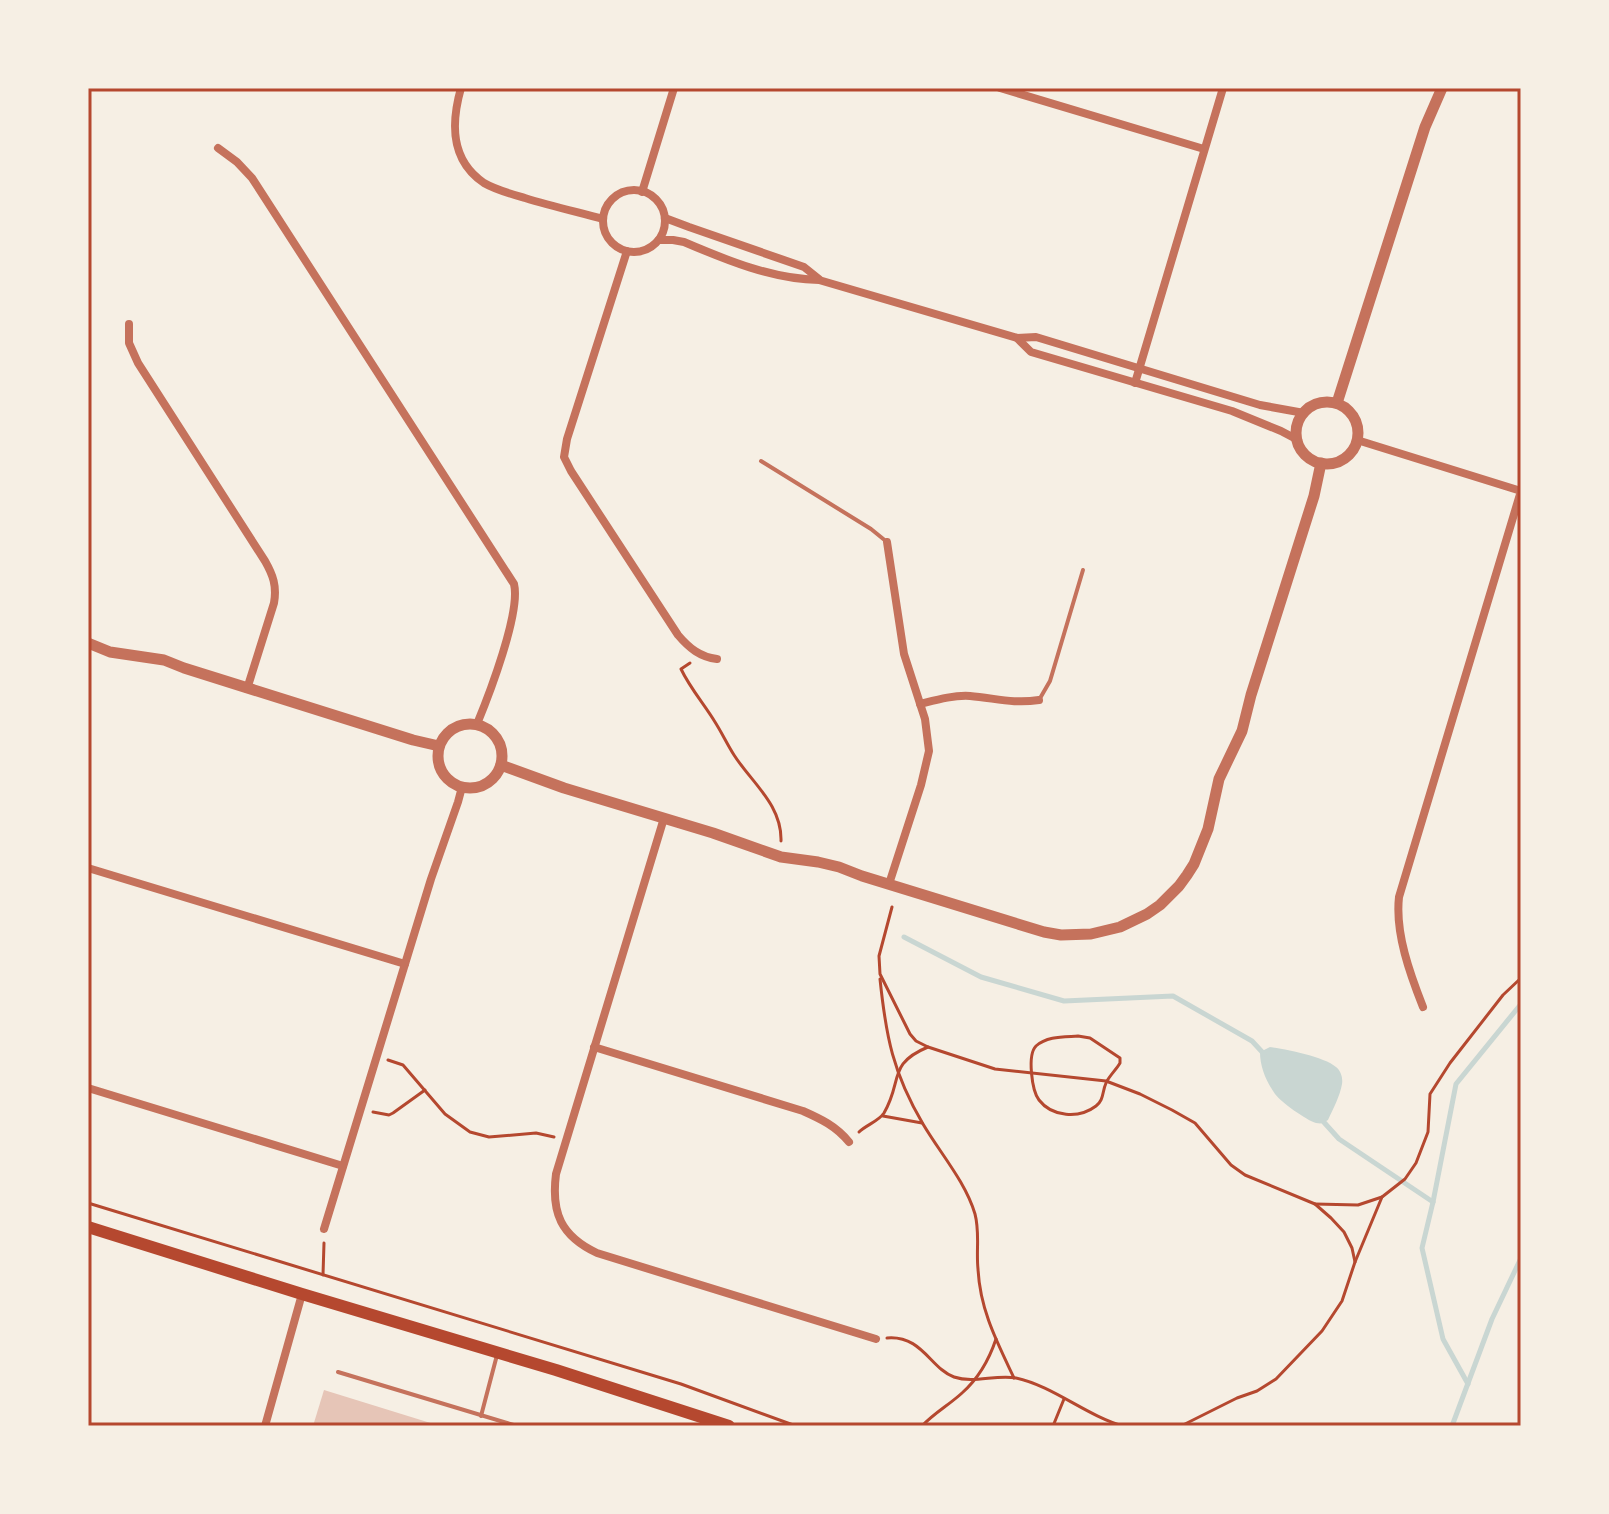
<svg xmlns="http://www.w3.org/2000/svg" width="1609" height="1514" viewBox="0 0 1609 1514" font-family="Arial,sans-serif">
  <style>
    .water { fill: #c9d6d2 }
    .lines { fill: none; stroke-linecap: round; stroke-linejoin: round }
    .stream { stroke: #c9d6d2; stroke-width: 5 }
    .building { fill: #e6c5b7 }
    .path { stroke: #b5482f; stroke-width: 3 }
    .service { stroke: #c5725c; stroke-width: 4 }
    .minor { stroke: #c5725c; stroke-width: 8 }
    .tertiary { stroke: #c5725c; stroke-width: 11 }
    .secondary { stroke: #b5482f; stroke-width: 12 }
    .neatline { fill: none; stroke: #b5482f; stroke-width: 3 }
  </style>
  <rect width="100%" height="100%" fill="#f6efe4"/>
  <!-- water -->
  <path class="water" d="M1270 1047C1285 1049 1325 1057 1336 1067 1341 1071 1343 1078 1342 1084 1340 1096 1333 1109 1328 1120 1323 1123 1323 1124 1316 1123 1306 1120 1281 1102 1275 1094 1266 1081 1260 1067 1260 1052Z"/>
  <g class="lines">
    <!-- stream -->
    <g class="stream">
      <path d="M904 937 981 977 1064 1001 1173 996 1252 1041 1264 1054"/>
      <path d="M1321 1119 1339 1139 1433 1202"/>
      <path d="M1468 1384 1443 1339 1422 1248 1433 1202 1456 1084 1521 1004"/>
      <path d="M1452 1426 1492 1319 1521 1258"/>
    </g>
  </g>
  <!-- building -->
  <path class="building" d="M324 1390 437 1425V1426H313Z"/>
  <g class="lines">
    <!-- path -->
    <g class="path">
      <path d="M690 663 681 669C690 688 704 704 715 722 722 733 727 744 734 755 752 783 782 805 781 841"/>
      <path d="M892 907 879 956 880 974 910 1034 916 1041 928 1047 995 1069 1106 1081 1140 1094 1172 1110 1195 1123 1231 1165 1245 1175 1315 1204 1331 1218 1344 1232 1352 1248 1355 1262"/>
      <path d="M880 979C886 1037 893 1073 923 1124 940 1153 965 1181 975 1214 980 1233 976 1250 978 1269 980 1310 997 1342 1014 1378"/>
      <path d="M1078 1036 1090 1038 1120 1058V1063C1116 1070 1109 1076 1106 1083 1102 1092 1104 1100 1096 1106 1079 1119 1052 1117 1039 1100 1032 1091 1027 1055 1036 1046 1047 1036 1064 1037 1078 1036Z"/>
      <path d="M388 1060 403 1065 445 1114 470 1132 489 1137 536 1133 554 1137"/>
      <path d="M373 1112 389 1115 393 1113 425 1090"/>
      <path d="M883 1116 922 1123"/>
      <path d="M859 1132C866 1125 879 1121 884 1113 903 1081 887 1064 928 1047"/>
      <path d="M88 1203 681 1384 796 1426"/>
      <path d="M1315 1204 1358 1205 1382 1197"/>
      <path d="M323 1275 324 1243"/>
      <path d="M887 1338C922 1335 930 1368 954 1377 974 1384 996 1374 1016 1378 1053 1386 1087 1416 1123 1426"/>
      <path d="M922 1426C934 1413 949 1405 962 1393 979 1378 989 1360 996 1339"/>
      <path d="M1053 1426 1064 1399"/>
      <path d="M1181 1426 1237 1398 1257 1391 1276 1379 1322 1331 1342 1301 1355 1262 1382 1197 1405 1179 1416 1163 1428 1132 1430 1094 1450 1063 1503 995 1521 978"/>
    </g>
    <!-- service -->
    <g class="service">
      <path d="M761 461 871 529 887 542"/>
      <path d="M1039 700 1050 681 1083 570"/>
      <path d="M338 1372 517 1426"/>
      <path d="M481 1416 497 1355"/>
    </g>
    <!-- minor -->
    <g class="minor">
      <path d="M461 88C451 123 450 160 484 183 496 190 511 194 525 198 551 206 577 212 603 219"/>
      <path d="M1000 88 1204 149"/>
      <path d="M218 148 237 162 252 178 514 584C521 612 489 695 477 724"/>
      <circle cx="634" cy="221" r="31"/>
      <path d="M642 192 674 88"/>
      <path d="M665 218 689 227 804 267 819 279"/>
      <path d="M659 240H673L684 242C726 260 772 279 819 280L1017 338 1036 337 1260 405 1304 413"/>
      <path d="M627 251 567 439 564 457 571 471 678 635C689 648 700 657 717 659"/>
      <path d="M129 324V343L138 363 265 561C273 575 277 586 274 603L247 689"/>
      <path d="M1017 338 1031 352 1232 411 1281 431 1298 440"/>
      <path d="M1135 383 1223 88"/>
      <path d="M1357 440 1521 491 1399 897C1395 933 1410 974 1423 1007"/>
      <path d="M887 542 904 654 925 719 929 751 921 785 889 884"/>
      <path d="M920 704C936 700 953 695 970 696 995 698 1013 704 1039 700"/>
      <path d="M664 818 556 1174C551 1213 561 1236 597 1253L876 1339"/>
      <path d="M88 868 405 964"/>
      <path d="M594 1047 803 1111C821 1119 836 1126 849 1142"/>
      <path d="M88 1088 343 1166"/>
      <path d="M324 1229 431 879 458 802 462 787"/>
      <path d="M265 1426 302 1294"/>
    </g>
    <!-- tertiary -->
    <g class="tertiary">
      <circle cx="1327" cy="433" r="31"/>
      <path d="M1337 403 1425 127 1442 88"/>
      <path d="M88 643 110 652 164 660 184 668 413 740 439 746"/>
      <circle cx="470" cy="756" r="32"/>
      <path d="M501 765 564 788 713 833 781 857 818 862 839 867 862 876 1044 932 1061 935 1091 934 1120 927 1147 914 1160 905 1179 886 1187 875 1194 864 1208 829 1219 779 1242 731 1251 695 1314 496 1321 463"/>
    </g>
    <!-- secondary -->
    <path class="secondary" d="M88 1227 302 1294 556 1370 729 1426"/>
  </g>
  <!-- border -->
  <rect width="1609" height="1514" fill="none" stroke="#f6efe4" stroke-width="180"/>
  <rect x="90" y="90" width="1429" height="1334" class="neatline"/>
</svg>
